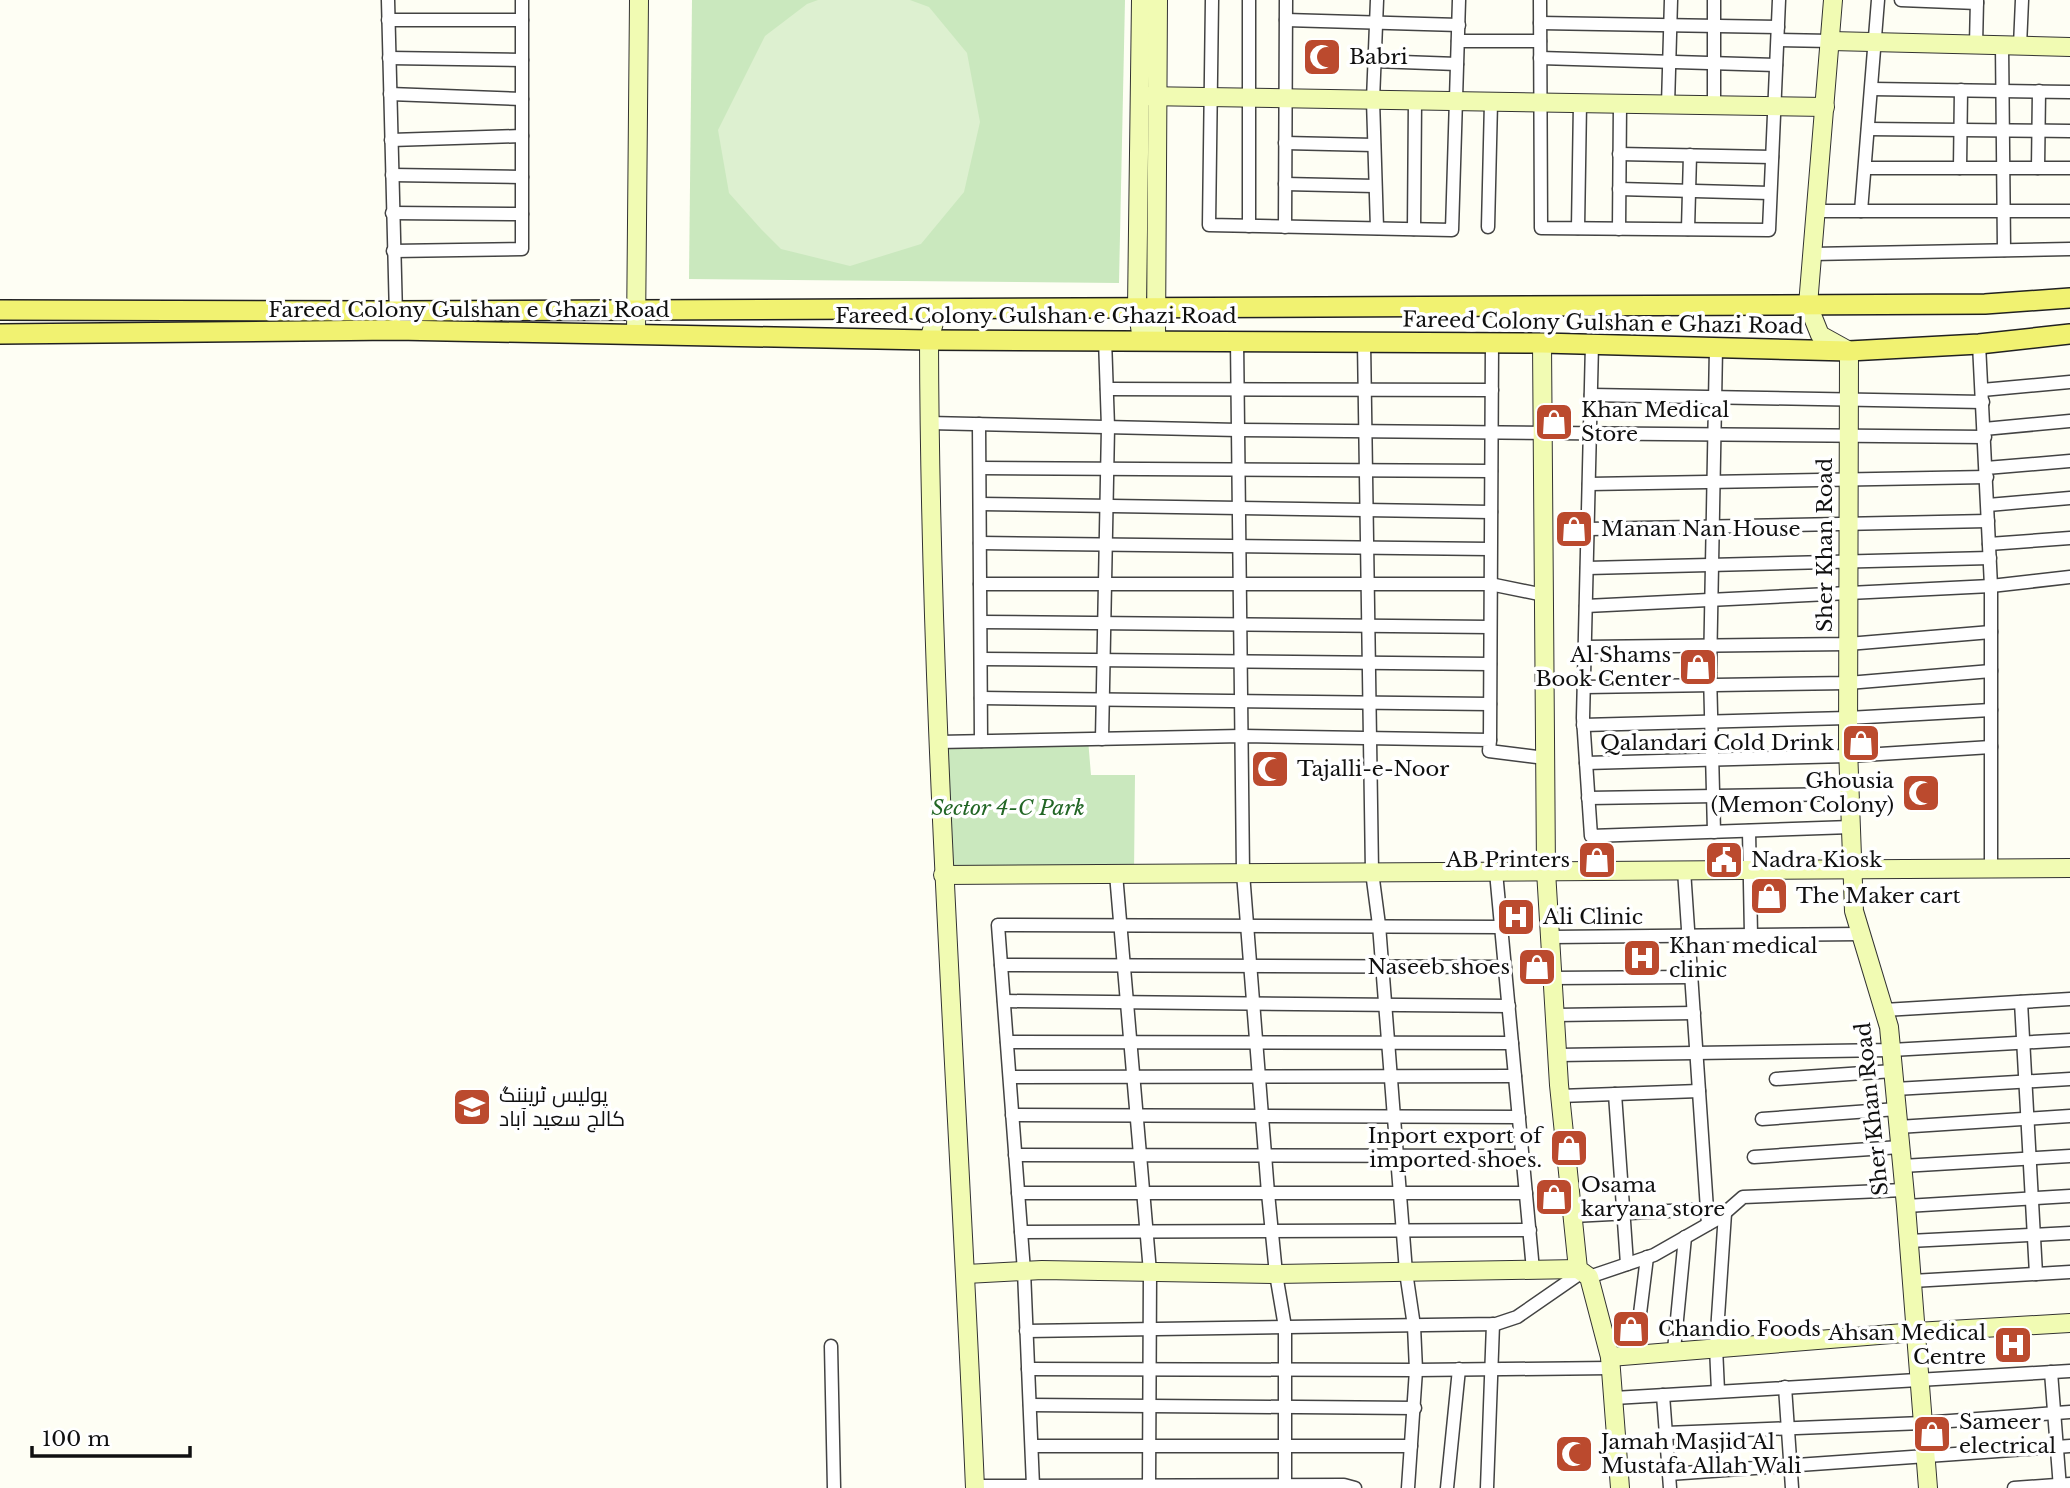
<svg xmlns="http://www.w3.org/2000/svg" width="2070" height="1488" viewBox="0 0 2070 1488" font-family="'Libre Baskerville',Cairo,serif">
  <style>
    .green { fill: #cae8be }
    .pitch { fill: #ddf0d0 }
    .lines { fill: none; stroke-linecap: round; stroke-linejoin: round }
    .street-casing { stroke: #434343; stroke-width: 15 }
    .secondary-casing { stroke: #323232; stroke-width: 20 }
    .primary-casing { stroke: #212121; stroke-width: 22 }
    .street { stroke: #fff; stroke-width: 12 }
    .secondary { stroke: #f1fbb3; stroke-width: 18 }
    .primary { stroke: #f1f271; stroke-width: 19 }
    .labels { text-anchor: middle; stroke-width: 7; stroke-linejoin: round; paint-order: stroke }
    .poi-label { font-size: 21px; fill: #101010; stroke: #fff; text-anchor: start }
    .street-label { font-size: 21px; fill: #101010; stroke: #fff }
    .park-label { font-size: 21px; font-style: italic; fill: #226625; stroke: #fff }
  </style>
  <rect width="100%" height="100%" fill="#fefef4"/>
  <!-- green -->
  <g class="green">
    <path d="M692 0H1125L1119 283 689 279Z"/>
    <path d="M1088 739 1091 775H1135L1134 874 943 875 938 742Z"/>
  </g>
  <!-- pitch -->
  <path class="pitch" d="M818 0H910L929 7 967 53 980 122 964 192 921 244 850 266 781 249 761 229 729 193 718 130 765 36 807 4Z"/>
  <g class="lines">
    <defs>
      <g id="street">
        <path d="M388 0 396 316"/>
        <path d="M1212 0 1209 225 1452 230 1459 0"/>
        <path d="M1249 0V226"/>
        <path d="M1377 0 1373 100 1377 228"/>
        <path d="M1540 0 1541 228 1769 230 1779 0"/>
        <path d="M1901 0 1977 3"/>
        <path d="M388 20H522"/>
        <path d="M1286 20 1459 25"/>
        <path d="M1540 23 1778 27"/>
        <path d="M1778 40 1831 41"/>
        <path d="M1458 41H1540"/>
        <path d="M1976 45 1977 0"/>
        <path d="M2002 45 2004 250"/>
        <path d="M2020 46 2022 0"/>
        <path d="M389 58 522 60"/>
        <path d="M1540 58 1776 65"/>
        <path d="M1374 61 1457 64"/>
        <path d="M1872 89 2070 92"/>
        <path d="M390 94 522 99"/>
        <path d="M1668 105 1671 0"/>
        <path d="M1714 106V0"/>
        <path d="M1868 129 2070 131"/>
        <path d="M391 140 522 136"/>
        <path d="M1285 143 1374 145"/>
        <path d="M1619 154 1772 157"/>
        <path d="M1865 168H2070"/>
        <path d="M1960 168 1961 90"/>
        <path d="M2038 168 2039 91"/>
        <path d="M392 175 522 177"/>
        <path d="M1285 184 1375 186"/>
        <path d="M1619 189 1770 193"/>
        <path d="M1816 211H2070"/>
        <path d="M1861 211 1878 0"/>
        <path d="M392 213 522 214"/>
        <path d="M1285 227 1286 0"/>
        <path d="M1488 227 1491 102"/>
        <path d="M1578 228 1580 103"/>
        <path d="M1414 229 1415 101"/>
        <path d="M1619 229 1620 104"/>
        <path d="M1688 229 1690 155"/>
        <path d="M393 251 522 249V0"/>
        <path d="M1812 254 2070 249"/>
        <path d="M1237 340 1243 873 1268 1193 1276 1274 1285 1327V1488"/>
        <path d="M1364 342 1372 872 1379 925 1406 1272 1414 1326 1416 1370 1408 1488"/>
        <path d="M1592 344 1583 718 1591 836 1851 827"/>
        <path d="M1979 344 1991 586V868"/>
        <path d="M1107 389 1492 390"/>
        <path d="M1982 390 2070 382"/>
        <path d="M1591 395 1983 402"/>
        <path d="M929 423 1238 430 1985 437"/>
        <path d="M979 424 981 741"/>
        <path d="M1984 429 2070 421"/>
        <path d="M980 468 1491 471"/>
        <path d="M1986 468 2070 461"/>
        <path d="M1589 484 1987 477"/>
        <path d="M980 504 1491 512"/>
        <path d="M1988 505 2070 498"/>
        <path d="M1588 529 1988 521"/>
        <path d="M980 543 1490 549"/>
        <path d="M1989 544 2070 538"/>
        <path d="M1587 568 1990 558"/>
        <path d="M980 584H1490L1544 595"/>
        <path d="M1586 606 1991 586 2070 577"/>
        <path d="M981 622 1490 627"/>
        <path d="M1585 647 1848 644 1991 632"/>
        <path d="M981 659 1490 664"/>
        <path d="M1584 687 1848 683 1991 671"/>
        <path d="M981 698 1490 704"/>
        <path d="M1583 725 1848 718 1991 710"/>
        <path d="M1102 739 1108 427 1105 339"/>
        <path d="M1490 740 1492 342"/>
        <path d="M938 742 1242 736 1490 740 1489 751 1545 758"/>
        <path d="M1586 763 1848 756 1991 747"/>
        <path d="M1588 798 1849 794"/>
        <path d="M1749 831 1751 935"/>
        <path d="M1714 832 1710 673 1716 348"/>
        <path d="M1684 870 1708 1224"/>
        <path d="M1496 872 1533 1270"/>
        <path d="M1116 874 1150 1272 1149 1486"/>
        <path d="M1550 937 1861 934"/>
        <path d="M1001 965 1505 967"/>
        <path d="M1552 978 1691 977"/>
        <path d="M1004 1001 1509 1006"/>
        <path d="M2021 1002 2036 1274"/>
        <path d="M1884 1010 2070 999"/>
        <path d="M1555 1015 1694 1013"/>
        <path d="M1007 1042 1512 1043"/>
        <path d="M1557 1055 1891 1050 2070 1040"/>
        <path d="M1010 1077 1515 1076"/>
        <path d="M1776 1079 1893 1071"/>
        <path d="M1895 1089 2070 1079"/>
        <path d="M1615 1094 1627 1264"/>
        <path d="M1560 1096 1699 1091"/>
        <path d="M1012 1115 1519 1117"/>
        <path d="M1762 1119 1897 1109"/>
        <path d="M1898 1127 2070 1116"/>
        <path d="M1015 1155 1523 1156"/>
        <path d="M1754 1157 1900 1147"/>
        <path d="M1902 1166 2070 1156"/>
        <path d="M1018 1193H1526"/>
        <path d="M1906 1206 2070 1196"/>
        <path d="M1573 1216 1707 1209"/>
        <path d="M1021 1232 1530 1230"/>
        <path d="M1909 1241 2070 1233"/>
        <path d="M1589 1277 1654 1255 1719 1218 1743 1197 1904 1190"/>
        <path d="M1912 1281 2070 1272"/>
        <path d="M1026 1331 1496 1324 1517 1317 1582 1272"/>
        <path d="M831 1346 834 1488"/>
        <path d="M1674 1350 1685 1237"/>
        <path d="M1635 1354 1647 1257"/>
        <path d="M1028 1369 1416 1370 1611 1368"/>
        <path d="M2051 1372 2060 1488"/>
        <path d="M1785 1387 1792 1488"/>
        <path d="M1718 1391 1716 1347 1725 1213"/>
        <path d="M1663 1395 1670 1488"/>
        <path d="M1614 1398 2070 1371"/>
        <path d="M1030 1405 1415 1408"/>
        <path d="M1666 1433 1923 1423 2070 1412"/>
        <path d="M1032 1446H1411"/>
        <path d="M1669 1474 2070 1446"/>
        <path d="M975 1486 1344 1485 1355 1488"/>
        <path d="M1033 1486 1024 1271 998 925 1501 927"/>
        <path d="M1447 1488 1459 1369"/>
        <path d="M1487 1488 1493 1324"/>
        <path d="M2014 1488 2070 1484"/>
      </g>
      <g id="secondary">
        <path d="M1141 0 1137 307 1142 340"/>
        <path d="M1833 0 1808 305 1820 335 1849 351 1848 748 1854 911 1889 1027 1906 1206 1928 1488"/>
        <path d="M1831 41 2070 47"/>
        <path d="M1141 96 1825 107"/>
        <path d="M938 309 929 340C930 723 959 1105 975 1488"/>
        <path d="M636 334 639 0"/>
        <path d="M1156 340 1158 0"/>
        <path d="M1542 343 1546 871 1559 1085 1578 1269 1589 1277 1610 1357 1620 1488"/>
        <path d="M943 875 2070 868"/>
        <path d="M966 1274 1042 1270 1276 1274 1578 1269"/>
        <path d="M1610 1357 1916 1332 2070 1323"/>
      </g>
      <g id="primary">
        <path d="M0 310 396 311 1985 304 2070 298"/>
        <path d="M0 334 396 330 929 340 1542 343 1849 351 1979 344 2070 334"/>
      </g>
    </defs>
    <!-- street casing -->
    <use href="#street" class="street-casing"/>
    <!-- secondary casing -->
    <use href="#secondary" class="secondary-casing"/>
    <!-- primary casing -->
    <use href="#primary" class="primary-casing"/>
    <!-- street -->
    <use href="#street" class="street"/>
    <!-- secondary -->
    <use href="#secondary" class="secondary"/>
    <!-- primary -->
    <use href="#primary" class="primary"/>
  </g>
  <!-- icons -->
  <defs>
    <symbol id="mosque-square" viewBox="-11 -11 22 22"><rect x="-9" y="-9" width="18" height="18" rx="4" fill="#bb4a2e" stroke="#fff"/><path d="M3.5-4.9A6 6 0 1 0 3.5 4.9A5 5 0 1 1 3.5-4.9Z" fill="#fff"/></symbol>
    <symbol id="shop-square" viewBox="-11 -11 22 22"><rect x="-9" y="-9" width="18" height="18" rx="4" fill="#bb4a2e" stroke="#fff"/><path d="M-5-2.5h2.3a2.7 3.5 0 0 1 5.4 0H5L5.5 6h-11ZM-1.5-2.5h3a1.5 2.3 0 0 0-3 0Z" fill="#fff"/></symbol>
    <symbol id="civic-square" viewBox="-11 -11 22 22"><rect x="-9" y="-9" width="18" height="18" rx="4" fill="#bb4a2e" stroke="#fff"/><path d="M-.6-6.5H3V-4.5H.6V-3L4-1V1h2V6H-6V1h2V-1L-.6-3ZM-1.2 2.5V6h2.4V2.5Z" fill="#fff"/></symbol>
    <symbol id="hospital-square" viewBox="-11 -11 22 22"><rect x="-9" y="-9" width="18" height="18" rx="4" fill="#bb4a2e" stroke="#fff"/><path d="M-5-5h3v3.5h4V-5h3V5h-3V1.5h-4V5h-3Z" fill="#fff"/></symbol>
    <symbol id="university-square" viewBox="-11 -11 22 22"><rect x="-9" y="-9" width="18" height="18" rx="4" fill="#bb4a2e" stroke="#fff"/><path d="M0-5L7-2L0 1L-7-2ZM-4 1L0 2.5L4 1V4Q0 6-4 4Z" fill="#fff"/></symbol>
  </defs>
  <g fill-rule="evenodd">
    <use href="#mosque-square" x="1300" y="35" width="44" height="44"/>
    <use href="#shop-square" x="1532" y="400" width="44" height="44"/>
    <use href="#shop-square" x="1552" y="507" width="44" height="44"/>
    <use href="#shop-square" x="1676" y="645" width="44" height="44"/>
    <use href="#shop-square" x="1839" y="721" width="44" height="44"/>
    <use href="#mosque-square" x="1248" y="747" width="44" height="44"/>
    <use href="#mosque-square" x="1899" y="771" width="44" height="44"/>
    <use href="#shop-square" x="1575" y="838" width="44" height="44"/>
    <use href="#civic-square" x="1702" y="838" width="44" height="44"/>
    <use href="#shop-square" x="1747" y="874" width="44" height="44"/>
    <use href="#hospital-square" x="1494" y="895" width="44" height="44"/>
    <use href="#hospital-square" x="1620" y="936" width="44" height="44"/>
    <use href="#shop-square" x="1515" y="945" width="44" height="44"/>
    <use href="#university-square" x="450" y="1085" width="44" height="44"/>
    <use href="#shop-square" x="1547" y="1126" width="44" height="44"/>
    <use href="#shop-square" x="1532" y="1175" width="44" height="44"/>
    <use href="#shop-square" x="1609" y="1307" width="44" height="44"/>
    <use href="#hospital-square" x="1991" y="1323" width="44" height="44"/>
    <use href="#shop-square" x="1910" y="1412" width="44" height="44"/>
    <use href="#mosque-square" x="1552" y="1432" width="44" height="44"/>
  </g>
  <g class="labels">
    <!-- poi labels -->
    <g class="poi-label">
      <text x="1349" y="64">Babri</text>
      <text x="1581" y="417">Khan Medical<tspan x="1581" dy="24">Store</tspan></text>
      <text x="1601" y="536">Manan Nan House</text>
      <text x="1671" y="662" text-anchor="end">Al Shams<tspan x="1671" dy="24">Book Center</tspan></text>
      <text x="1834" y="750" text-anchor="end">Qalandari Cold Drink</text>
      <text x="1297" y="776">Tajalli-e-Noor</text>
      <text x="1894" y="788" text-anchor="end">Ghousia<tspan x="1894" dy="24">(Memon Colony)</tspan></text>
      <text x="1570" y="867" text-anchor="end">AB Printers</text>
      <text x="1751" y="867">Nadra Kiosk</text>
      <text x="1796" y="903">The Maker cart</text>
      <text x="1543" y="924">Ali Clinic</text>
      <text x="1669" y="953">Khan medical<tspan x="1669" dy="24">clinic</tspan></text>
      <text x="1510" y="974" text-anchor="end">Naseeb shoes</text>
      <text x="499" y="1102">پولیس ٹریننگ<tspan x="499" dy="24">کالج سعید آباد</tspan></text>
      <text x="1542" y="1143" text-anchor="end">Inport export of<tspan x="1542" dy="24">imported shoes.</tspan></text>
      <text x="1581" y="1192">Osama<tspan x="1581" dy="24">karyana store</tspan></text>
      <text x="1658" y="1336">Chandio Foods</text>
      <text x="1986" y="1340" text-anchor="end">Ahsan Medical<tspan x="1986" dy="24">Centre</tspan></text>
      <text x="1959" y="1429">Sameer<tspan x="1959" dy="24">electrical</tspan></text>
      <text x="1601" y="1449">Jamah Masjid Al<tspan x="1601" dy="24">Mustafa Allah Wali</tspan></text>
    </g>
    <!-- street labels -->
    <g class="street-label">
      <text x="469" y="317">Fareed Colony Gulshan e Ghazi Road</text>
      <text x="1036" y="323">Fareed Colony Gulshan e Ghazi Road</text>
      <text transform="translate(1603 323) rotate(1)" y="7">Fareed Colony Gulshan e Ghazi Road</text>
      <text transform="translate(1825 545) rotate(-90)" y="7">Sher Khan Road</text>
      <text transform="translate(1872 1109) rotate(-96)" y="7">Sher Khan Road</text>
    </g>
    <!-- park labels -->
    <g class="park-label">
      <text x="1008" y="815">Sector 4-C Park</text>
    </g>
  </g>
  <!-- scale -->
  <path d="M32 1446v10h158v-10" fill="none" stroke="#101010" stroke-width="3.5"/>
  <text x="42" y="1446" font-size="21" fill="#101010" stroke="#ffffff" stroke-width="5" paint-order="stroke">100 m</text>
</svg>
